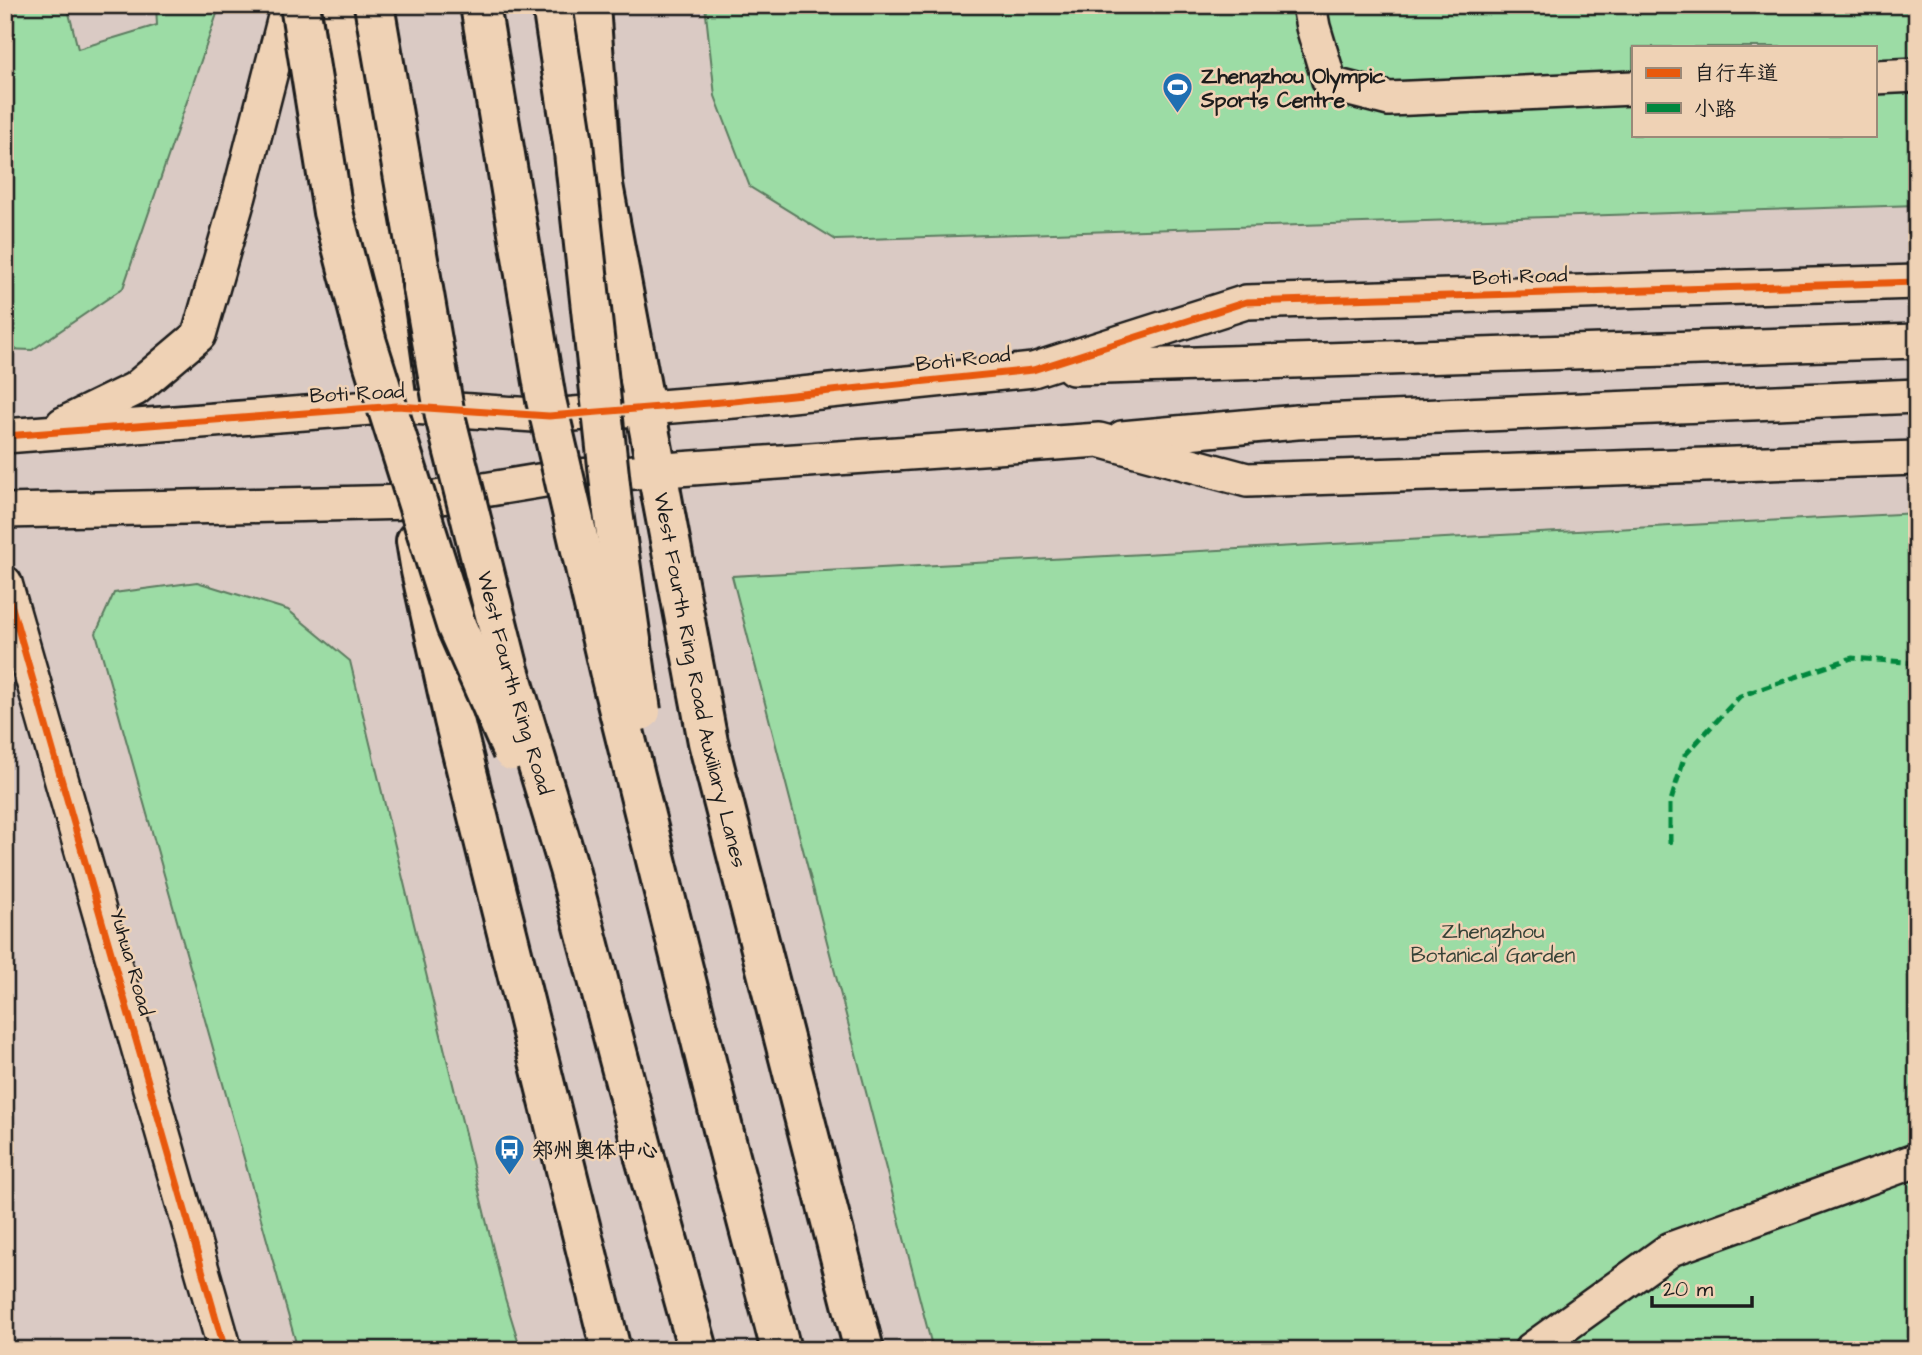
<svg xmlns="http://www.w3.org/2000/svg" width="1922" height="1355" viewBox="0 0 1922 1355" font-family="'Architects Daughter','LXGW WenKai TC',sans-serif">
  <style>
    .green { fill: #9cdca5; stroke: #5c7c60; stroke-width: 2; fill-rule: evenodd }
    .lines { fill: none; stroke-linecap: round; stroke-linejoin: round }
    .minor-casing { stroke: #1c1c1c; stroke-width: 38 }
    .major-casing { stroke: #1c1c1c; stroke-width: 44 }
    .highway-casing { stroke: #1c1c1c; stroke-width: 44 }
    .minor { stroke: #efd2b5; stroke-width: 33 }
    .major { stroke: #efd2b5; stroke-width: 38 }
    .highway { stroke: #efd2b5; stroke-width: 38 }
    .highway-bridge-casing { stroke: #1c1c1c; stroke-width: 44; stroke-linecap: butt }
    .highway-bridge { stroke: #efd2b5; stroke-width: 38 }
    .quiet { stroke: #00873e; stroke-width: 5; stroke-dasharray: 10 5; stroke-linecap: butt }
    .cycleway-casing { stroke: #efd2b5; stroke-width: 11 }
    .cycleway { stroke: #e8590c; stroke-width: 7 }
    .labels { text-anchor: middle; stroke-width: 5; stroke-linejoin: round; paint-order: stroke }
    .poi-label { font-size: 21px; font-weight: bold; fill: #1c1c1c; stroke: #efd2b5; text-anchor: start }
    .street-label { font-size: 21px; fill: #1c1c1c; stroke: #efd2b5 }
    .park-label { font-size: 21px; fill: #364237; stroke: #efd2b5 }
  </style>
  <rect width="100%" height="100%" fill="#dacac4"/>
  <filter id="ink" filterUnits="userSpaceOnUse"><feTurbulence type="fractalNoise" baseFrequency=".0143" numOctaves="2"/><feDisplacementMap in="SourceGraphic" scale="14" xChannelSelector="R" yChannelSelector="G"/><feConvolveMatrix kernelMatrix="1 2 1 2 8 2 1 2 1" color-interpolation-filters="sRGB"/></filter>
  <g filter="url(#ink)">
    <!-- green -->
    <g class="green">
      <path d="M5 5H67L78 49 157 25 156 5H220L123 288 32 350 5 349Z"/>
      <path d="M705 5H1917V205L836 240 750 187 715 96ZM1633 47H1875V135H1633Z"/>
      <path d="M1917 513V1350H933L732 576Z"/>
      <path d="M197 582 288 610 350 661 505 1298 521 1350H298L96 633 114 593Z"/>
    </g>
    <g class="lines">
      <defs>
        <g id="minor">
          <path d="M1309 5 1313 27 1330 84 1389 99 1633 88"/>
          <path d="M1875 77 1917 75"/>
          <path d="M1073 368 1917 341"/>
          <path d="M63 424 135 389 199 335 239 196 288 5"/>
          <path d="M5 436 397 406 549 416 734 401 1033 370 1246 302 1917 282"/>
          <path d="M1122 438 1297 422 1917 396"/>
          <path d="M5 511 411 502 563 477 1099 440 1247 480 1917 458"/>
          <path d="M5 583 225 1350"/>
          <path d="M1531 1350 1671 1249 1917 1160"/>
        </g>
        <g id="major">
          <path d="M342 5 397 402"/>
          <path id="s1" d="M597 153 708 742 864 1350"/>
          <path d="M416 541 421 571 454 720 611 1350"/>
        </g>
        <g id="highway">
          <path d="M590 5 603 187"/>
          <path d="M725 1137 781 1350"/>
          <path d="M645 1158 698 1350"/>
        </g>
      </defs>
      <!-- minor casing -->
      <use href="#minor" class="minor-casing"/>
      <!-- major casing -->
      <use href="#major" class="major-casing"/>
      <!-- highway casing -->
      <use href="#highway" class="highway-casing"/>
      <!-- minor -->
      <use href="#minor" class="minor"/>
      <!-- major -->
      <use href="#major" class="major"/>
      <!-- highway -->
      <use href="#highway" class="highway"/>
      <defs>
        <g id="highway-bridge">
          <path d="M300 5 333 212 367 343 456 625 512 751"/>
          <path id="s2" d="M374 5 445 416 509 670 569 869 645 1158"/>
          <path d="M480 5 546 400 611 679 725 1137"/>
          <path d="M552 5 573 143 613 512 641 711"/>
        </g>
      </defs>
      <!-- highway-bridge casing -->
      <use href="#highway-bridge" class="highway-bridge-casing"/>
      <!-- highway-bridge -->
      <use href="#highway-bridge" class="highway-bridge"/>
      <!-- quiet -->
      <path class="quiet" d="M1670 844V804L1685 755 1740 696 1852 658 1917 663"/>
      <defs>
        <g id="cycleway">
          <path d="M5 436 397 406 549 416 734 401 1033 370 1246 302 1917 282"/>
          <path d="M5 583 225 1350"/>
        </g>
      </defs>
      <!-- cycleway casing -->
      <use href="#cycleway" class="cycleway-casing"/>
      <!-- cycleway -->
      <use href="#cycleway" class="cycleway"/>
    </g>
  </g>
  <!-- icons -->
  <defs>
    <symbol id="stadium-pin" viewBox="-11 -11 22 30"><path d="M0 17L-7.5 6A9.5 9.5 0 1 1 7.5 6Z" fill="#1f6fb2" stroke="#efd2b5"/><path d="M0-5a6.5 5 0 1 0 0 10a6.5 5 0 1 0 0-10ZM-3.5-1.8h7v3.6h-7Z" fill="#fff"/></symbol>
    <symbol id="bus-pin" viewBox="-11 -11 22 30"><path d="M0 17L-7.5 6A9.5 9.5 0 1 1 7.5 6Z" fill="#1f6fb2" stroke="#efd2b5"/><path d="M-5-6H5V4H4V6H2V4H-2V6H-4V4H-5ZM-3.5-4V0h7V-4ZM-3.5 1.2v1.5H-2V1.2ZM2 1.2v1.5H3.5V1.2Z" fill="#fff"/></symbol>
  </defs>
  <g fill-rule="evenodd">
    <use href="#stadium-pin" x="1160" y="70" width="35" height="47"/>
    <use href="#bus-pin" x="492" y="1132" width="35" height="47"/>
  </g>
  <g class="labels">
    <!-- poi labels -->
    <g class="poi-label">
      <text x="1201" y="83">Zhengzhou Olympic<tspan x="1201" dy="24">Sports Centre</tspan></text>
      <text x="532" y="1157">郑州奥体中心</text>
    </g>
    <!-- street labels -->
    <g class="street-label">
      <text transform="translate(1520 276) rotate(-2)" y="7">Boti Road</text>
      <text transform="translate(963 359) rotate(-6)" y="7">Boti Road</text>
      <text transform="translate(357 393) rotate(-3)" y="7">Boti Road</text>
      <text dy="7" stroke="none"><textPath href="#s1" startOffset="537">West Fourth Ring Road Auxiliary Lanes</textPath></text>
      <text dy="7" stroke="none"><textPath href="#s2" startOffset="693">West Fourth Ring Road</textPath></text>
      <text transform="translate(132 962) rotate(74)" y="7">Yuhua Road</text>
    </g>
    <!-- park labels -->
    <g class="park-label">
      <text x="1493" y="938">Zhengzhou<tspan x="1493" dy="24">Botanical Garden</tspan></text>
    </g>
  </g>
  <!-- margin -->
  <rect width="1922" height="1355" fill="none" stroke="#efd2b5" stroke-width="28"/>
  <rect x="14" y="14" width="1894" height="1327" fill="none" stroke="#1c1c1c" stroke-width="2.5" filter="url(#ink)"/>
  <!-- legend -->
  <rect x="1632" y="46" width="245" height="91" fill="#efd2b5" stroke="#9b8978" stroke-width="2"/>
  <rect x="1646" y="68" width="35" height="10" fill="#e8590c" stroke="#9b8978" stroke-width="2"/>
  <text x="1694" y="80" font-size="21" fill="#1c1c1c">自行车道</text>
  <rect x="1646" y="103" width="35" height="10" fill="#00873e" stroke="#9b8978" stroke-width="2"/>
  <text x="1694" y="116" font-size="21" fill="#1c1c1c">小路</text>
  <!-- scale -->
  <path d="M1652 1296v10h100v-10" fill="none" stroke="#1c1c1c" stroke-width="3.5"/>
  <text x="1663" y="1296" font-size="21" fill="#1c1c1c" stroke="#efd2b5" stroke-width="5" paint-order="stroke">20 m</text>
</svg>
